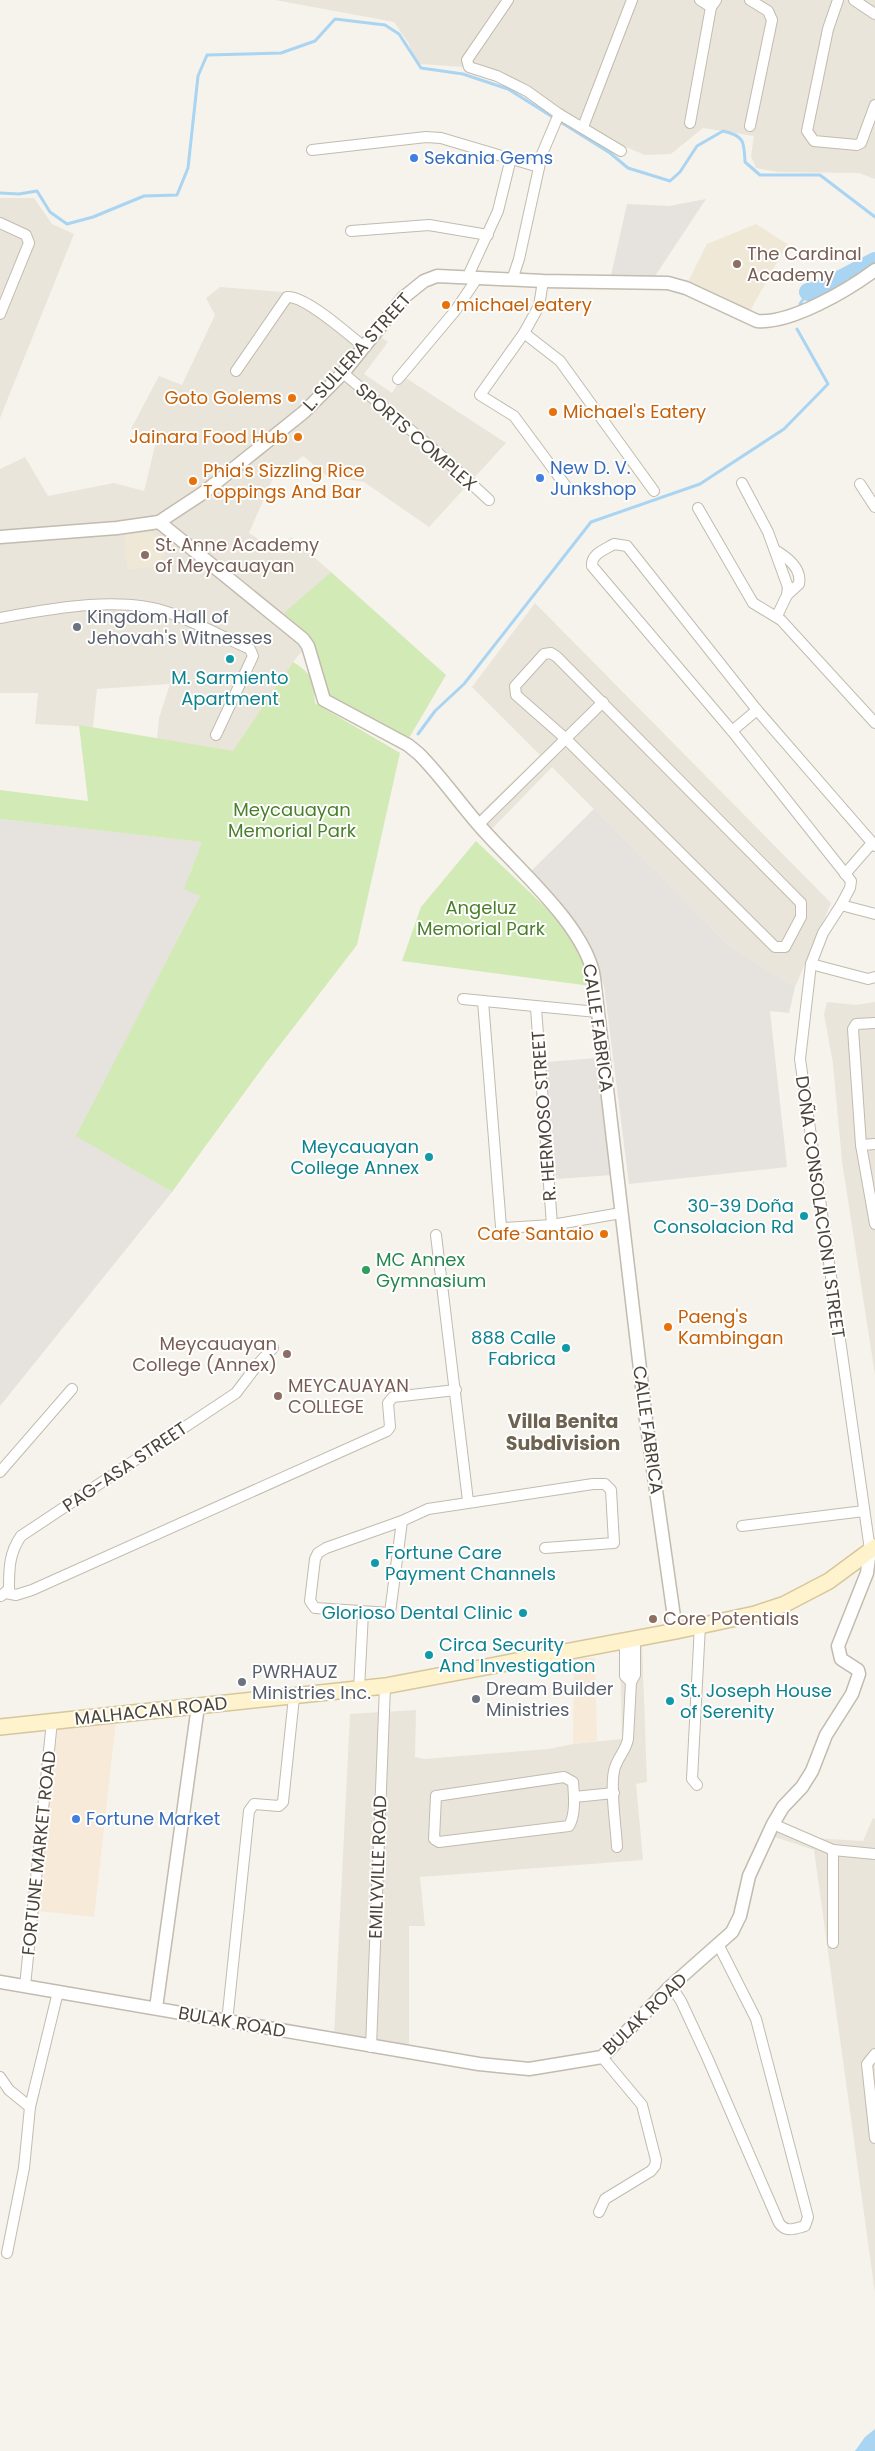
<svg xmlns="http://www.w3.org/2000/svg" width="875" height="2451" viewBox="0 0 875 2451" font-family="Poppins,sans-serif">
  <style>
    .residential { fill: #eae5da }
    .commercial { fill: #f7ead8 }
    .industrial { fill: #e6e2dd }
    .education { fill: #efe8d6 }
    .green { fill: #d2eab5 }
    .water { fill: #a9d4f2 }
    .lines { fill: none; stroke-linecap: round; stroke-linejoin: round }
    .stream { stroke: #a9d4f2; stroke-width: 3 }
    .river { stroke: #a9d4f2; stroke-width: 18 }
    .minor-casing { stroke: #c2bbae; stroke-width: 12 }
    .tertiary-casing { stroke: #c2bbae; stroke-width: 15 }
    .secondary-casing { stroke: #d6c79b; stroke-width: 18 }
    .minor { stroke: #fff; stroke-width: 10 }
    .tertiary { stroke: #fff; stroke-width: 12 }
    .secondary { stroke: #fff3cd; stroke-width: 15 }
    .shop-dot { fill: #3f7fe0; stroke: #fff; stroke-width: 2 }
    .education-dot { fill: #8d6e63; stroke: #fff; stroke-width: 2 }
    .food-dot { fill: #e8710a; stroke: #fff; stroke-width: 2 }
    .worship-dot { fill: #6b7280; stroke: #fff; stroke-width: 2 }
    .culture-dot { fill: #0f9aa8; stroke: #fff; stroke-width: 2 }
    .leisure-dot { fill: #2e9e5b; stroke: #fff; stroke-width: 2 }
    .labels { text-anchor: middle; stroke-width: 4; stroke-linejoin: round; paint-order: stroke }
    .shop-label { font-size: 18px; fill: #366cbe; stroke: #fff; text-anchor: start }
    .education-label { font-size: 18px; fill: #785e54; stroke: #fff; text-anchor: start }
    .food-label { font-size: 18px; fill: #c56008; stroke: #fff; text-anchor: start }
    .street-label { font-size: 18px; fill: #4b4439; stroke: #fff }
    .worship-label { font-size: 18px; fill: #5b616d; stroke: #fff; text-anchor: start }
    .culture-label { font-size: 18px; fill: #0d838f; stroke: #fff; text-anchor: end }
    .park-label { font-size: 18px; fill: #4a7f2a; stroke: #fff }
    .leisure-label { font-size: 18px; fill: #27864d; stroke: #fff; text-anchor: start }
    .neighbourhood-label { font-size: 19px; font-weight: bold; fill: #6e6250; stroke: #fff }
  </style>
  <rect width="100%" height="100%" fill="#f6f3ec"/>
  <!-- residential -->
  <g class="residential">
    <path d="M275 0H875V179L859 173 777 172 756 168 751 156 754 136 703 128 671 154 645 155 566 122 511 89 463 67 420 64 412 55 409 44 394 22Z"/>
    <path d="M0 198H34L52 224 74 234 0 418Z"/>
    <path d="M220 287 284 292 305 298 360 339 369 329 388 342 364 374 392 393 403 376 506 443 429 527 364 482 327 476 303 456 272 480 249 533 281 554 291 537 331 572 285 613 312 639 293 662 233 752 157 739 159 718 170 684 97 689 93 727 35 724 38 693H0V469L25 457 48 496 114 483 144 491 156 442 131 429 159 376 182 385 215 315 206 298Z"/>
    <path d="M535 603 831 903 795 987 731 947 552 767 489 832 477 816 540 755 472 687Z"/>
    <path d="M827 1002 856 1005 875 1002V1375L842 1161 833 1064 824 1014Z"/>
    <path d="M642 1644 647 1782 636 1784 643 1860 420 1877 425 1926H409V2049L334 2036 350 1714 416 1710 415 1757 425 1759 548 1749 573 1744 622 1739 620 1649Z"/>
    <path d="M873 1818 875 1819V2293L814 1850 775 1837 782 1823 812 1838 863 1841Z"/>
  </g>
  <!-- commercial -->
  <g class="commercial">
    <path d="M574 1658H595L597 1741 573 1744Z"/>
    <path d="M116 1721 94 1917 38 1911 57 1728Z"/>
  </g>
  <!-- industrial -->
  <g class="industrial">
    <path d="M706 199 653 279 610 280 627 204 669 206Z"/>
    <path d="M594 809 731 947 795 987 789 1013 770 1011 787 1167 629 1184 604 986 585 935 530 872Z"/>
    <path d="M0 819 203 842 190 873 200 896 77 1136 172 1192 0 1406Z"/>
    <path d="M598 1058 612 1175 556 1179 546 1062Z"/>
  </g>
  <!-- education -->
  <g class="education">
    <path d="M756 224 787 244 749 313 687 284 707 244Z"/>
    <path d="M150 532 170 545 158 566 127 570 124 534Z"/>
  </g>
  <!-- green -->
  <g class="green">
    <path d="M331 572 446 675 409 738 327 694 312 639 284 613Z"/>
    <path d="M293 662C314 675 313 680 315 703L400 753 357 945 266 1063 172 1192 76 1136 200 896 184 889 202 842 0 819V790L88 801 79 725 233 751Z"/>
    <path d="M476 841 562 923 584 957 591 986 402 961 421 907Z"/>
  </g>
  <!-- water -->
  <path class="water" d="M875 2429V2451H855L865 2437Z"/>
  <g class="lines">
    <!-- stream -->
    <g class="stream">
      <path d="M0 193 19 194 37 191 50 212 67 224 93 217 144 196 177 195 188 168 198 76 207 55 281 53 315 41 335 19 385 25 399 34 421 68 463 74 508 89 610 153 628 168 670 181 680 172 697 146 723 131C745 136 744 142 745 162L760 175H820L875 217"/>
      <path d="M800 304 808 292"/>
      <path d="M418 734 435 711 464 684 591 522 700 484 784 429 828 384 797 329"/>
    </g>
    <!-- river -->
    <path class="river" d="M808 292 823 288 875 261"/>
    <defs>
      <g id="minor">
        <path d="M508 0 467 60 469 67 497 76 527 91 559 114 621 151"/>
        <path d="M700 0 711 7 716 0"/>
        <path d="M838 0 828 29 807 131 814 141 857 145 861 143 875 105"/>
        <path d="M854 0 875 14"/>
        <path d="M690 123 711 7"/>
        <path d="M750 126 772 20 768 11 750 0"/>
        <path d="M583 127 632 0"/>
        <path d="M312 150 426 137 441 138 539 167"/>
        <path d="M0 223 26 235 29 243 0 314"/>
        <path d="M351 231 429 225 488 235"/>
        <path d="M468 276 498 211 511 158"/>
        <path d="M512 280 519 259 542 154 559 114"/>
        <path d="M543 281 539 306 524 333 480 395 514 416 568 489"/>
        <path d="M524 333 560 361 654 491"/>
        <path d="M236 371 287 297C305 295 349 335 364 347"/>
        <path d="M343 373 438 453 489 500"/>
        <path d="M398 379 455 311 478 277"/>
        <path d="M742 483 768 532 788 587 787 595 777 616"/>
        <path d="M860 484 875 507"/>
        <path d="M698 508 753 603 781 620 875 723"/>
        <path d="M775 550C787 557 802 569 799 584L787 595"/>
        <path d="M0 618C50 609 121 595 170 613 197 623 223 637 250 649L253 656 216 735"/>
        <path d="M551 653 557 657 801 903V917L785 947H775L565 738 516 695 515 686 544 654Z"/>
        <path d="M732 731 757 710"/>
        <path d="M478 825 603 702"/>
        <path d="M845 874 872 843"/>
        <path d="M841 905 850 888 851 881 732 731 592 566C591 554 604 550 614 544L627 546 757 710 875 846"/>
        <path d="M811 964 868 979 875 977"/>
        <path d="M463 999 597 1012"/>
        <path d="M483 1001 501 1227 504 1228 552 1225 621 1213"/>
        <path d="M536 1008 552 1225"/>
        <path d="M875 1023 856 1024 853 1029 861 1145 875 1224"/>
        <path d="M861 1145 875 1144"/>
        <path d="M436 1235 468 1501"/>
        <path d="M0 1472 72 1389"/>
        <path d="M402 1521 390 1613 315 1608 310 1601 315 1559 318 1553 326 1548 402 1521 428 1509 593 1484H605L611 1490 614 1543 545 1548"/>
        <path d="M742 1526 864 1511"/>
        <path d="M870 1550 800 1059 811 964 823 933 841 905 875 914"/>
        <path d="M6 1593 16 1595 32 1590 387 1431 390 1427 388 1403 393 1397 456 1390"/>
        <path d="M1 1596 9 1589C9 1569 9 1553 21 1536L236 1393 258 1364 273 1348"/>
        <path d="M625 1640V1676L631 1682"/>
        <path d="M359 1689 363 1613"/>
        <path d="M564 1777 573 1782C574 1795 576 1814 569 1826L439 1842 434 1839 436 1796Z"/>
        <path d="M697 1785 692 1779 700 1625"/>
        <path d="M574 1797 614 1793"/>
        <path d="M773 1824 833 1850 875 1854"/>
        <path d="M617 1847C616 1826 610 1790 614 1771 616 1759 626 1751 628 1739L631 1682 635 1675V1637"/>
        <path d="M833 1850V1943"/>
        <path d="M25 1986 52 1721"/>
        <path d="M671 1986 681 2001 707 2057 779 2223C786 2233 794 2229 805 2226L808 2217 756 2019 719 1946"/>
        <path d="M227 2022 249 1811 254 1804 279 1806 283 1802 294 1697"/>
        <path d="M371 2047 385 1686"/>
        <path d="M875 2054 867 2064 875 2138"/>
        <path d="M0 2077 9 2090 30 2107"/>
        <path d="M599 2212 605 2199 651 2171 655 2166 656 2160 642 2105 602 2057"/>
        <path d="M7 2253 24 2168 30 2107 58 1992"/>
      </g>
      <g id="tertiary">
        <path d="M159 522 303 639 308 646 324 700 408 745 419 754C440 775 458 801 478 824 512 864 587 926 594 978L646 1420 676 1631"/>
        <path d="M0 537 117 528 159 522 203 493 304 412 343 373 404 297 424 281 437 276 543 281 668 283 686 288 757 321C791 324 848 290 875 270"/>
        <path d="M0 1982 479 2064 529 2069 602 2057 671 1986 732 1932 740 1916 749 1876 773 1824 783 1807 802 1787 812 1771 826 1735 852 1694 859 1674 858 1670 841 1659 838 1646 867 1573 870 1550"/>
        <path d="M156 2008 198 1706"/>
      </g>
      <path id="secondary" d="M0 1727 385 1686 676 1631 755 1614 785 1604 829 1581 875 1547"/>
    </defs>
    <!-- minor casing -->
    <use href="#minor" class="minor-casing"/>
    <!-- tertiary casing -->
    <use href="#tertiary" class="tertiary-casing"/>
    <!-- secondary casing -->
    <use href="#secondary" class="secondary-casing"/>
    <!-- minor -->
    <use href="#minor" class="minor"/>
    <!-- tertiary -->
    <use href="#tertiary" class="tertiary"/>
    <!-- secondary -->
    <use href="#secondary" class="secondary"/>
  </g>
  <!-- markers -->
  <g class="shop-dot">
    <circle cx="414" cy="158" r="5"/>
    <circle cx="540" cy="478" r="5"/>
    <circle cx="76" cy="1819" r="5"/>
  </g>
  <g class="education-dot">
    <circle cx="737" cy="264" r="5"/>
    <circle cx="145" cy="555" r="5"/>
    <circle cx="287" cy="1354" r="5"/>
    <circle cx="278" cy="1396" r="5"/>
    <circle cx="653" cy="1619" r="5"/>
  </g>
  <g class="food-dot">
    <circle cx="446" cy="305" r="5"/>
    <circle cx="292" cy="398" r="5"/>
    <circle cx="553" cy="412" r="5"/>
    <circle cx="298" cy="437" r="5"/>
    <circle cx="193" cy="481" r="5"/>
    <circle cx="604" cy="1234" r="5"/>
    <circle cx="668" cy="1327" r="5"/>
  </g>
  <g class="worship-dot">
    <circle cx="77" cy="627" r="5"/>
    <circle cx="242" cy="1682" r="5"/>
    <circle cx="476" cy="1699" r="5"/>
  </g>
  <g class="culture-dot">
    <circle cx="230" cy="659" r="5"/>
    <circle cx="429" cy="1157" r="5"/>
    <circle cx="804" cy="1216" r="5"/>
    <circle cx="566" cy="1348" r="5"/>
    <circle cx="375" cy="1563" r="5"/>
    <circle cx="523" cy="1613" r="5"/>
    <circle cx="429" cy="1655" r="5"/>
    <circle cx="670" cy="1701" r="5"/>
  </g>
  <circle class="leisure-dot" cx="366" cy="1270" r="5"/>
  <g class="labels">
    <!-- shop labels -->
    <g class="shop-label">
      <text x="424" y="164">Sekania Gems</text>
      <text x="550" y="474">New D. V.<tspan x="550" dy="21">Junkshop</tspan></text>
      <text x="86" y="1825">Fortune Market</text>
    </g>
    <!-- education labels -->
    <g class="education-label">
      <text x="747" y="260">The Cardinal<tspan x="747" dy="21">Academy</tspan></text>
      <text x="155" y="551">St. Anne Academy<tspan x="155" dy="21">of Meycauayan</tspan></text>
      <text x="277" y="1350" text-anchor="end">Meycauayan<tspan x="277" dy="21">College (Annex)</tspan></text>
      <text x="288" y="1392">MEYCAUAYAN<tspan x="288" dy="21">COLLEGE</tspan></text>
      <text x="663" y="1625">Core Potentials</text>
    </g>
    <!-- food labels -->
    <g class="food-label">
      <text x="456" y="311">michael eatery</text>
      <text x="282" y="404" text-anchor="end">Goto Golems</text>
      <text x="563" y="418">Michael's Eatery</text>
      <text x="288" y="443" text-anchor="end">Jainara Food Hub</text>
      <text x="203" y="477">Phia's Sizzling Rice<tspan x="203" dy="21">Toppings And Bar</tspan></text>
      <text x="594" y="1240" text-anchor="end">Cafe Santaio</text>
      <text x="678" y="1323">Paeng's<tspan x="678" dy="21">Kambingan</tspan></text>
    </g>
    <!-- street labels -->
    <g class="street-label">
      <text transform="translate(357 352) rotate(-48)" y="6">L. SULLERA STREET</text>
      <text transform="translate(416 437) rotate(41)" y="6">SPORTS COMPLEX</text>
      <text transform="translate(598 1028) rotate(82)" y="6">CALLE FABRICA</text>
      <text transform="translate(544 1116) rotate(-94)" y="6">R. HERMOSO STREET</text>
      <text transform="translate(820 1207) rotate(82)" y="6">DOÑA CONSOLACION II STREET</text>
      <text transform="translate(648 1430) rotate(82)" y="6">CALLE FABRICA</text>
      <text transform="translate(125 1467) rotate(-34)" y="6">PAG-ASA STREET</text>
      <text transform="translate(151 1711) rotate(-6)" y="6">MALHACAN ROAD</text>
      <text transform="translate(39 1853) rotate(-84)" y="6">FORTUNE MARKET ROAD</text>
      <text transform="translate(378 1867) rotate(-88)" y="6">EMILYVILLE ROAD</text>
      <text transform="translate(645 2014) rotate(-44)" y="6">BULAK ROAD</text>
      <text transform="translate(232 2022) rotate(10)" y="6">BULAK ROAD</text>
    </g>
    <!-- worship labels -->
    <g class="worship-label">
      <text x="87" y="623">Kingdom Hall of<tspan x="87" dy="21">Jehovah's Witnesses</tspan></text>
      <text x="252" y="1678">PWRHAUZ<tspan x="252" dy="21">Ministries Inc.</tspan></text>
      <text x="486" y="1695">Dream Builder<tspan x="486" dy="21">Ministries</tspan></text>
    </g>
    <!-- culture labels -->
    <g class="culture-label">
      <text x="230" y="684" text-anchor="middle">M. Sarmiento<tspan x="230" dy="21">Apartment</tspan></text>
      <text x="419" y="1153">Meycauayan<tspan x="419" dy="21">College Annex</tspan></text>
      <text x="794" y="1212">30-39 Doña<tspan x="794" dy="21">Consolacion Rd</tspan></text>
      <text x="556" y="1344">888 Calle<tspan x="556" dy="21">Fabrica</tspan></text>
      <text x="385" y="1559" text-anchor="start">Fortune Care<tspan x="385" dy="21">Payment Channels</tspan></text>
      <text x="513" y="1619">Glorioso Dental Clinic</text>
      <text x="439" y="1651" text-anchor="start">Circa Security<tspan x="439" dy="21">And Investigation</tspan></text>
      <text x="680" y="1697" text-anchor="start">St. Joseph House<tspan x="680" dy="21">of Serenity</tspan></text>
    </g>
    <!-- park labels -->
    <g class="park-label">
      <text x="292" y="816">Meycauayan<tspan x="292" dy="21">Memorial Park</tspan></text>
      <text x="481" y="914">Angeluz<tspan x="481" dy="21">Memorial Park</tspan></text>
    </g>
    <!-- leisure labels -->
    <g class="leisure-label">
      <text x="376" y="1266">MC Annex<tspan x="376" dy="21">Gymnasium</tspan></text>
    </g>
    <!-- neighbourhood labels -->
    <g class="neighbourhood-label">
      <text x="563" y="1428">Villa Benita<tspan x="563" dy="22">Subdivision</tspan></text>
    </g>
  </g>
</svg>
